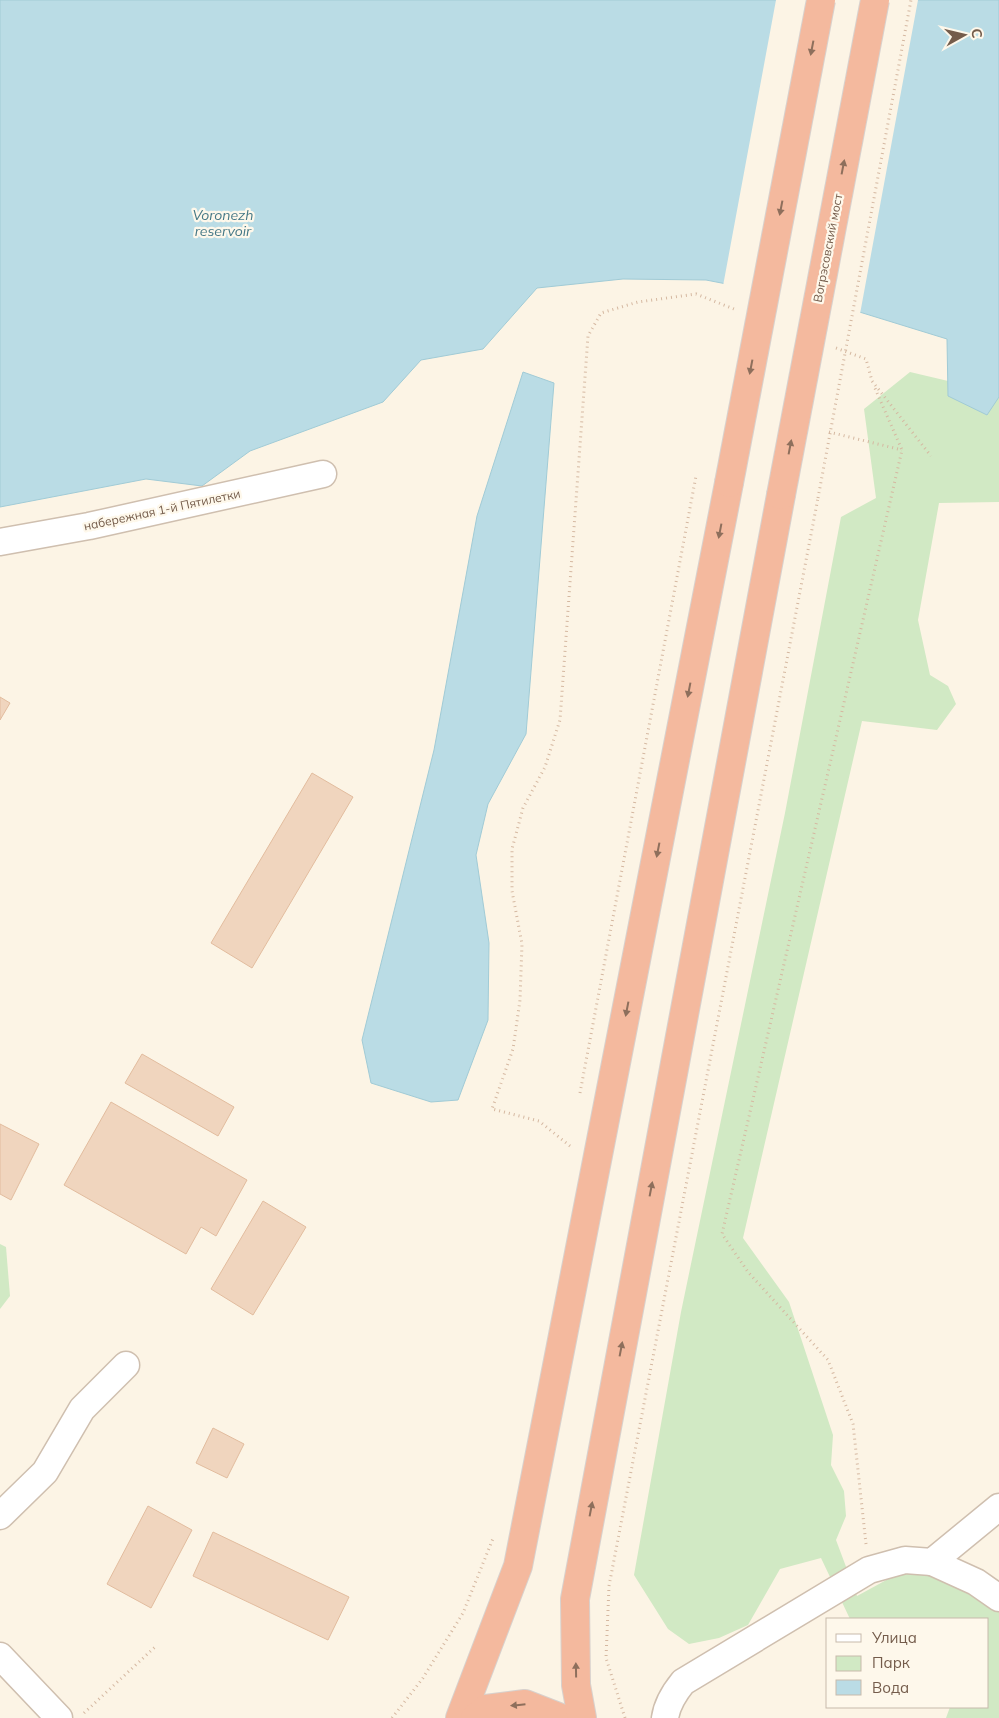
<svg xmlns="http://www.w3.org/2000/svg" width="999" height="1718" viewBox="0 0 999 1718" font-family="Mulish,sans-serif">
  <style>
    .green { fill: #d1e9c4 }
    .water { fill: #badce5; stroke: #a1cbd6 }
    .pier { fill: #fcf4e5 }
    .building { fill: #f0d5be; stroke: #e2bc9e }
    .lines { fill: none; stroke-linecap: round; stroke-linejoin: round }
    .minor-casing { stroke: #cfbfaf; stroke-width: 29 }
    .highway-casing { stroke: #d8d1cd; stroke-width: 30 }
    .path { stroke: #d5b8a1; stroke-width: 3; stroke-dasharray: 1 4; stroke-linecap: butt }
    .minor { stroke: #fff; stroke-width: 26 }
    .highway { stroke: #f4b99e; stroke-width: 28 }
    .highway-bridge-casing { stroke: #d8d1cd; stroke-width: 30; stroke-linecap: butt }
    .path-bridge { stroke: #d5b8a1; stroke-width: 3; stroke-dasharray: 1 4; stroke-linecap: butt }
    .highway-bridge { stroke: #f4b99e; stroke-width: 28 }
    .oneway { fill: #8e6f5c }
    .labels { text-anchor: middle; stroke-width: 4.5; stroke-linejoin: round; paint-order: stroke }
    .street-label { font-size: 12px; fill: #745c4b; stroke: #fef8eb }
    .water-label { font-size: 14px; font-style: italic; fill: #457886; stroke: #fef8eb }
  </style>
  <rect width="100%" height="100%" fill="#fcf4e5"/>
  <!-- green -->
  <g class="green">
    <path d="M910 372 999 393V502L939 503 918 620 930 675 948 686 956 704 937 730 862 721 743 1238 789 1302 833 1435 831 1465 844 1491 846 1516 836 1540 857 1596 901 1572H941L999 1602V1718H946L950 1707H988V1619H850L821 1558 780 1569 748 1625 719 1638 689 1644 668 1629 634 1575 681 1312 785 813 841 517 876 498 864 409Z"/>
    <path d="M0 1244 6 1247 10 1296 0 1309Z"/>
  </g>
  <!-- water -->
  <g class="water">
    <path d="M0 0H999V397L987 415 948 396 947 339 840 306 706 280 623 279 537 288 483 349 421 360 383 402 250 451 202 486 146 479 0 507Z"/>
    <path d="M523 372 554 383 526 734 488 804 476 855 489 943 488 1020 458 1100 431 1102 371 1083 362 1040 434 750 477 516Z"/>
  </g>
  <!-- pier -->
  <path class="pier" d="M776 0H918L860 314 840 308 723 286Z"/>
  <!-- building -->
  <g class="building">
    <path d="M0 697 10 703 0 720Z"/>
    <path d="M312 773 353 797 252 968 211 943Z"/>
    <path d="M142 1054 234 1107 218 1136 125 1083Z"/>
    <path d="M111 1102 247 1180 216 1236 201 1227 186 1254 64 1185Z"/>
    <path d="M0 1124 39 1144 11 1200 0 1194Z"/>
    <path d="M263 1201 306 1227 253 1315 211 1289Z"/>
    <path d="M213 1428 244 1444 227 1478 196 1463Z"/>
    <path d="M148 1506 192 1530 151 1608 107 1584Z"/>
    <path d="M213 1532 349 1597 328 1640 193 1576Z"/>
  </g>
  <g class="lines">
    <defs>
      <g id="minor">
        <path d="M0 542 89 526 323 474"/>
        <path d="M0 1516 45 1472 82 1409 126 1365"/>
        <path d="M932 1562 976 1582 999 1598"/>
        <path d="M0 1656 59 1718"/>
        <path d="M665 1718C667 1704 674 1693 683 1682L869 1570 905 1560 932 1562 999 1507"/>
      </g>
      <g id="highway">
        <path d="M460 1718 518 1566 729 483"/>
        <path d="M475 1718 486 1709 525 1704 561 1718"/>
        <path d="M582 1718 576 1685 575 1599 781 495"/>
      </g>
    </defs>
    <!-- minor casing -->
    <use href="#minor" class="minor-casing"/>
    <!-- highway casing -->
    <use href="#highway" class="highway-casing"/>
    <!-- path -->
    <g class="path">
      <path d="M836 348 866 359 872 381 931 456"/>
      <path d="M829 432 902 450"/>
      <path d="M580 1093 696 476"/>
      <path d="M570 1146 539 1121 492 1109 513 1049 520 1000 522 944 512 891V849L523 808 545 767 560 720 588 336 601 313 638 302 696 294 734 309"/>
      <path d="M866 1544 853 1424 828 1360 748 1272 722 1234 902 450 874 386"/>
      <path d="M84 1713 155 1647"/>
      <path d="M392 1718 423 1678 463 1613 494 1536"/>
      <path d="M625 1718 606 1658 609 1586 818 498"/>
    </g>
    <!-- minor -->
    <use href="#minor" class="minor"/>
    <!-- highway -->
    <use href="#highway" class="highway"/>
    <defs>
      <g id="highway-bridge">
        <path d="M729 483 821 0"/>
        <path d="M781 495 875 0"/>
      </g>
    </defs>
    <!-- highway-bridge casing -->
    <use href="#highway-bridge" class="highway-bridge-casing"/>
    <!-- path-bridge -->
    <path class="path-bridge" d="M818 498 911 0"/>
    <!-- highway-bridge -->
    <use href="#highway-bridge" class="highway-bridge"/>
  </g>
  <!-- one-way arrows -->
  <defs><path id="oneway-solid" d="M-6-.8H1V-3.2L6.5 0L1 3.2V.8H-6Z" transform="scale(1.25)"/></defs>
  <g class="oneway">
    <use href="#oneway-solid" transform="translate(812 48) rotate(101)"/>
    <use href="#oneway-solid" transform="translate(843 167) rotate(-79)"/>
    <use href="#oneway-solid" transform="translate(781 208) rotate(101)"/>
    <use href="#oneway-solid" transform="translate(751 367) rotate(101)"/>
    <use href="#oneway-solid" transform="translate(790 447) rotate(-79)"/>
    <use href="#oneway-solid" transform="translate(720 531) rotate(101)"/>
    <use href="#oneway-solid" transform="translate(689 690) rotate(101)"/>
    <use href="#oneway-solid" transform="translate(658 850) rotate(101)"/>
    <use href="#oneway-solid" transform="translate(627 1009) rotate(101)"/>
    <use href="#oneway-solid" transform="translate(651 1189) rotate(-79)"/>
    <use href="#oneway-solid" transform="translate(621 1349) rotate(-79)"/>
    <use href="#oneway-solid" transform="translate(591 1509) rotate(-79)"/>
    <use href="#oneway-solid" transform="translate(576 1670) rotate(-91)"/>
    <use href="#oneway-solid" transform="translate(518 1705) rotate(174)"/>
  </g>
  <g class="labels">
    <!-- street labels -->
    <g class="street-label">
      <text transform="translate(828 248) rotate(-79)" y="4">Вогрэсовский мост</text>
      <text transform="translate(162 510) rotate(-12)" y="4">набережная 1-й Пятилетки</text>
    </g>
    <!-- water labels -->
    <g class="water-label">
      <text x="223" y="220">Voronezh<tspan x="223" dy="16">reservoir</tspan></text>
    </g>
  </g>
  <!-- legend -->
  <rect x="826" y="1618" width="162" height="90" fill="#fef8eb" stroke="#c7baab"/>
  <rect x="836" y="1634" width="25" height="8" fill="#ffffff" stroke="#c7baab"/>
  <text x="872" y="1643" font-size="15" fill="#745c4b">Улица</text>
  <rect x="836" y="1656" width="25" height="15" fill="#d1e9c4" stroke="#c7baab"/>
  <text x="872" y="1668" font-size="15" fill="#745c4b">Парк</text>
  <rect x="836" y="1680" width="25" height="15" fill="#badce5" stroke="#c7baab"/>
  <text x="872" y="1693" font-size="15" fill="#745c4b">Вода</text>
  <!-- north arrow -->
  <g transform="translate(964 35) rotate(82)" stroke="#fef8eb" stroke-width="4" paint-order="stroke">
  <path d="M0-4L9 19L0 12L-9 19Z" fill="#745c4b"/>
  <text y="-8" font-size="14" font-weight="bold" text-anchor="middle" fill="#745c4b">С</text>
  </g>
</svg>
